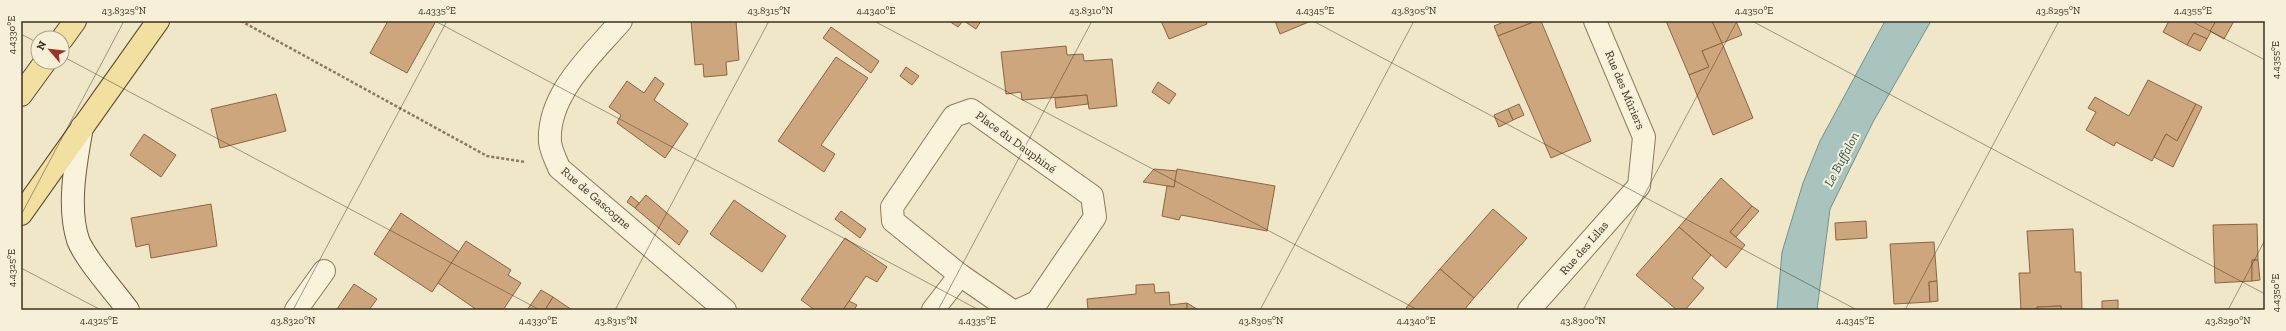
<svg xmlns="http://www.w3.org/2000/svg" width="2286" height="331" viewBox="0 0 2286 331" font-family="'Zilla Slab',serif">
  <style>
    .water { fill: #a9c4be; stroke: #6f938d }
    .building { fill: #cea67d; stroke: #8c6541 }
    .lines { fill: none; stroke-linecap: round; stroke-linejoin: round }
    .street-casing { stroke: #8c7a5c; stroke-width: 24 }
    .secondary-casing { stroke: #6e5b3f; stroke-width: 24 }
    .primary-casing { stroke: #5a4730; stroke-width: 24 }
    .path { stroke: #8c7a5c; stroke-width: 2.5; stroke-dasharray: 3 2; stroke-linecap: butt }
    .street { stroke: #faf3dc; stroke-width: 22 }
    .secondary { stroke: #faf3dc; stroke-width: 22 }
    .primary { stroke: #f2e0a0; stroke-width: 22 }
    .ticks { fill: none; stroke: #3c3020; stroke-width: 1; stroke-opacity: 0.45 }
    .labels { text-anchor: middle; stroke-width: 4; stroke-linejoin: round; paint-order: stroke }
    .street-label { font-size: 12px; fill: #3c3020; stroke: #f7f0d8 }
    .water-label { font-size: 13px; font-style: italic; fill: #2f5b5c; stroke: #f7f0d8 }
    .neatline { fill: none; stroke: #3c3020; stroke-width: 1.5 }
    .ticks-label { font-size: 10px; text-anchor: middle; fill: #3c3020 }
  </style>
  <rect width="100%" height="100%" fill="#f0e7c8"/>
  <!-- water -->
  <path class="water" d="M1885 21H1931L1873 122 1830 209 1817 310H1777L1782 252 1803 183 1820 141Z"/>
  <!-- building -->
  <g class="building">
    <path d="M388 21H436L407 73 370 53Z"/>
    <path d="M691 21H736L739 60 726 62 727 75 704 77 703 64 695 65Z"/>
    <path d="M949 21H963L958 27Z"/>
    <path d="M964 21H981L976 29Z"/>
    <path d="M1161 21H1206L1207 24 1169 39Z"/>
    <path d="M1275 21H1311L1280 34Z"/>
    <path d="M1506 21H1536L1498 36 1494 26Z"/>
    <path d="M1536 21H1541L1591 141 1551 158 1498 36Z"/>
    <path d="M1666 21H1712L1722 43 1702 51 1709 67 1689 75Z"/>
    <path d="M1712 21H1736L1742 35 1722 43Z"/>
    <path d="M2169 21H2216L2207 39 2194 33 2187 45 2163 32Z"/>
    <path d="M2216 21H2234L2224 39 2210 31Z"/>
    <path d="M831 27 879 61 871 73 823 38Z"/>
    <path d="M2194 33 2207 39 2200 51 2187 45Z"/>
    <path d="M1722 43 1753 118 1713 135 1689 75 1709 67 1702 51Z"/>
    <path d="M1066 46 1067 55 1083 54 1084 61 1112 59 1117 106 1089 109 1087 95 1022 100 1021 92 1006 94 1001 52Z"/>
    <path d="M836 57 868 78 821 145 835 154 824 172 778 141Z"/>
    <path d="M906 67 919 76 912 85 900 76Z"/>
    <path d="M655 77 664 84 654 100 688 124 665 158 617 123 621 115 609 107 627 81 644 93Z"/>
    <path d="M2148 80 2196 104 2177 141 2166 134 2152 161 2116 142 2114 146 2086 130 2096 112 2088 108 2095 97 2129 116Z"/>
    <path d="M1158 82 1176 94 1169 104 1152 92Z"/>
    <path d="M276 94 286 131 220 148 211 109Z"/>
    <path d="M1087 95 1088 104 1056 108 1055 98Z"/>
    <path d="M1519 104 1524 115 1513 120 1508 109Z"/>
    <path d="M2196 104 2202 107 2173 167 2154 157 2166 134 2177 141Z"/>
    <path d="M1508 109 1513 120 1499 127 1494 115Z"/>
    <path d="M144 134 176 155 161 177 130 155Z"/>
    <path d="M1154 169 1177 171 1174 187 1143 182Z"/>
    <path d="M1177 169 1275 186 1267 231 1181 215 1179 220 1162 216 1167 186 1174 187Z"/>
    <path d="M1721 178 1752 206 1730 232 1745 245 1726 268 1679 227Z"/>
    <path d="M646 195 688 231 679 245 635 208Z"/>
    <path d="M631 196 639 203 635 208 627 202Z"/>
    <path d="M734 200 786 236 762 272 710 234Z"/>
    <path d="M211 204 217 246 151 258 149 244 136 247 131 218Z"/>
    <path d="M1752 206 1759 211 1736 237 1730 232Z"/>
    <path d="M1493 209 1527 238 1474 298 1440 269Z"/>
    <path d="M841 211 866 229 860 238 835 219Z"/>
    <path d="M401 213 459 252 432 292 374 254Z"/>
    <path d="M1866 221 1867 238 1836 240 1835 223Z"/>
    <path d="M2257 224 2258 260H2252V281L2215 283 2213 225Z"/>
    <path d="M1679 227 1711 255 1692 278 1704 288 1685 310H1677L1636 275Z"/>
    <path d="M2073 229 2075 272H2081L2082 310H2061V306L2037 307V310H2021L2019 273H2030L2027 231Z"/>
    <path d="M845 238 887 267 877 282 866 276 843 310H815L801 300Z"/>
    <path d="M466 241 511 270 508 275 521 283 503 310H477L438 283Z"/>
    <path d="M1934 242 1937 281 1929 282 1930 302 1894 304 1890 244Z"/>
    <path d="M2252 260H2258L2260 280 2252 281Z"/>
    <path d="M1440 269 1474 298 1464 310H1408L1406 308Z"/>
    <path d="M1937 281 1938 301 1930 302 1929 282Z"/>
    <path d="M354 284 377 299 369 310 337 309Z"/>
    <path d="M1154 284 1155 293 1169 292 1170 305 1187 303V310H1088L1087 299 1136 294V285Z"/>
    <path d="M541 290 553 297 545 310H527Z"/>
    <path d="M553 297 572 310H545Z"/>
    <path d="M2118 300V309L2102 310V301Z"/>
    <path d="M849 301 857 305 854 310H843Z"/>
    <path d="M1187 303 1197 309V310H1187Z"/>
    <path d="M2061 306V310H2037V307Z"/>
  </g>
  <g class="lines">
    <defs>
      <g id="street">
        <path d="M621 21C592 55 547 94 550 142 551 151 556 160 559 168L725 310"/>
        <path d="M296 310 324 271"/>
        <path d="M933 310 960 275"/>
        <path d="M1011 310 960 275 893 221 892 207 954 116 971 110 1092 196 1095 217 1037 302 1019 310"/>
        <path d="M1529 310 1639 186 1644 137 1595 21"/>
      </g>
      <path id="secondary" d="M82 127C76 161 67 206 78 240 85 259 115 292 128 310"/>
      <g id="primary">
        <path d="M62 39 75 21"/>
        <path d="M21 95 45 62"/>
        <path d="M21 214 158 21"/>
      </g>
    </defs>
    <!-- street casing -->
    <use href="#street" class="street-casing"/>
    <!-- secondary casing -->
    <use href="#secondary" class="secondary-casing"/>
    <!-- primary casing -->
    <use href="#primary" class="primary-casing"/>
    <!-- path -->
    <path class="path" d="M241 21 487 156 525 162"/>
    <!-- street -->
    <use href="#street" class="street"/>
    <!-- secondary -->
    <use href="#secondary" class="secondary"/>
    <!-- primary -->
    <use href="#primary" class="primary"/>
  </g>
  <!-- ticks -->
  <path class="ticks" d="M435 21 979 310M874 21 1418 310M1313 21 1857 310M1752 21 2265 294M2191 21 2265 60M21 34 38 43M62 56 540 310M21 215 124 21M21 268 101 310M293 310 447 21M615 310 769 21M938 310 1092 21M1260 310 1414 21M1583 310 1737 21M1905 310 2059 21M2228 310 2265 240"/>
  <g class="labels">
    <!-- street labels -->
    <g class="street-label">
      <text transform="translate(1625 90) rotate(67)" y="4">Rue des Mûriers</text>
      <text transform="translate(1016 142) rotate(36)" y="4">Place du Dauphiné</text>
      <text transform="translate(596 198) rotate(41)" y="4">Rue de Gascogne</text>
      <text transform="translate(1584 248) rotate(-49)" y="4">Rue des Lilas</text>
    </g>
    <!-- water labels -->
    <g class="water-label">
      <text transform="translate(1841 159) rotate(-62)" y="5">Le Buffalon</text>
    </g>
  </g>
  <!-- border -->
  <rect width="2286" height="331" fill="none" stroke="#f7f0d8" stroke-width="44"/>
  <!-- north arrow -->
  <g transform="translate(50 50) rotate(298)"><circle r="19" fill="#f7f0d8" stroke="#aca38e"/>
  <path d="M0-3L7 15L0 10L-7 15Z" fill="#9d342b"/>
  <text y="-6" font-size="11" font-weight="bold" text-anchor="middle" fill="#3c3020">N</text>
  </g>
  <rect x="22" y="22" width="2242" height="287" class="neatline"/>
  <g class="ticks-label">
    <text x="124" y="14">43.8325°N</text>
    <text x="437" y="14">4.4335°E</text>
    <text x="769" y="14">43.8315°N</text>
    <text x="876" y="14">4.4340°E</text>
    <text x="1091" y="14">43.8310°N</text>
    <text x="1315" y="14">4.4345°E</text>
    <text x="1414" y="14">43.8305°N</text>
    <text x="1754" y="14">4.4350°E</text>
    <text x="2058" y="14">43.8295°N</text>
    <text x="2193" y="14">4.4355°E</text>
    <text transform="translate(11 35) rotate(-90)" y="4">4.4330°E</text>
    <text transform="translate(2275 60) rotate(-90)" y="4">4.4355°E</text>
    <text transform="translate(11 268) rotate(-90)" y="4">4.4325°E</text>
    <text transform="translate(2275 293) rotate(-90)" y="4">4.4350°E</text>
    <text x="99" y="324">4.4325°E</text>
    <text x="293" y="324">43.8320°N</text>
    <text x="538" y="324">4.4330°E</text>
    <text x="616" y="324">43.8315°N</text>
    <text x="977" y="324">4.4335°E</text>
    <text x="1261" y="324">43.8305°N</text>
    <text x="1416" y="324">4.4340°E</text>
    <text x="1583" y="324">43.8300°N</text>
    <text x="1855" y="324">4.4345°E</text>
    <text x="2228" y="324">43.8290°N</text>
  </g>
</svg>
